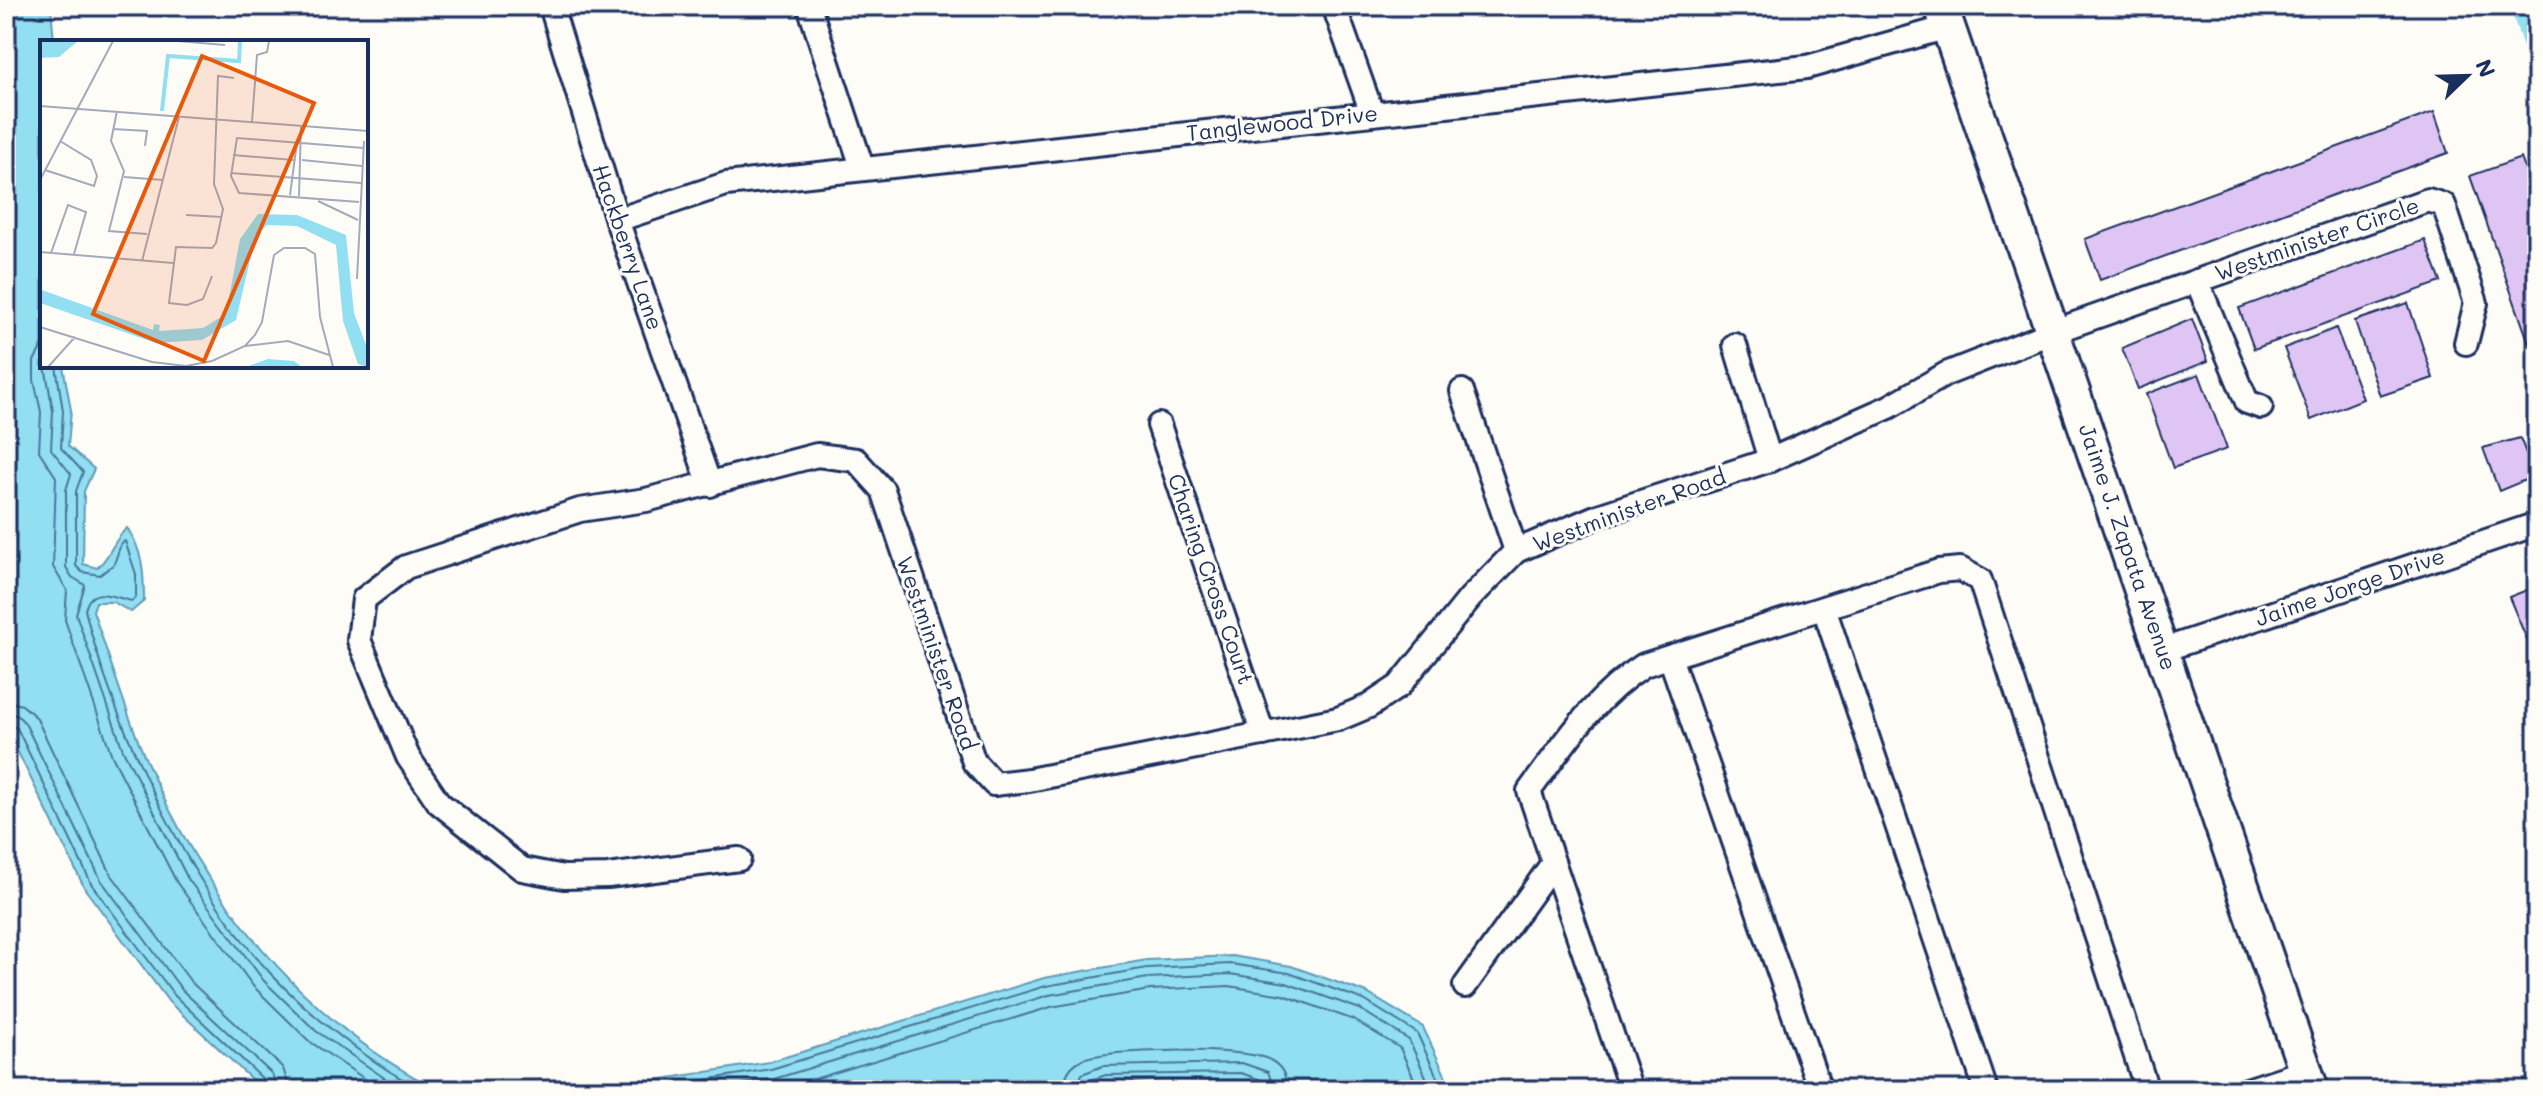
<svg xmlns="http://www.w3.org/2000/svg" width="2543" height="1096" viewBox="0 0 2543 1096" font-family="Mali,sans-serif">
  <style>
    .water { fill: #91dff1; stroke: #6299b6; stroke-width: 2 }
    .lines { fill: none; stroke-linecap: round; stroke-linejoin: round }
    .shore { stroke: #4a7599; stroke-width: 2 }
    .canal { stroke: #91dff1; stroke-width: 20 }
    .building { fill: #dfc5f4; stroke: #1b2f5e; stroke-width: 2 }
    .street-casing { stroke: #1b2f5e; stroke-width: 28 }
    .secondary-casing { stroke: #1b2f5e; stroke-width: 38 }
    .street { stroke: #fdfcf7; stroke-width: 22 }
    .secondary { stroke: #fdfcf7; stroke-width: 32 }
    .labels { text-anchor: middle; stroke-width: 6; stroke-linejoin: round; paint-order: stroke }
    .street-label { font-size: 22px; fill: #1b2f5e; stroke: #fdfcf7 }
    .inset-river { fill: none; stroke: #91dff1; stroke-width: 4 }
    .inset-road { fill: none; stroke: #a3aaba; stroke-width: 2 }
    .view { fill: #e8590c; fill-opacity: 0.15; stroke: #e8590c; stroke-width: 4 }
    .inset-edge { fill: none; stroke: #1b2f5e; stroke-width: 4 }
  </style>
  <rect width="100%" height="100%" fill="#fdfcf7"/>
  <filter id="ink" filterUnits="userSpaceOnUse"><feTurbulence type="fractalNoise" baseFrequency=".0125" numOctaves="2"/><feDisplacementMap in="SourceGraphic" scale="16" xChannelSelector="R" yChannelSelector="G"/><feConvolveMatrix kernelMatrix="1 2 1 2 8 2 1 2 1" color-interpolation-filters="sRGB"/></filter>
  <g filter="url(#ink)">
    <!-- water -->
    <g class="water">
      <path d="M6 6H51L54 42H42V366H63L71 410 68 446 94 469 84 491 83 564 97 568C111 556 113 540 127 528 143 550 144 574 144 601L131 612 113 602H96L93 611C108 654 122 699 139 743 197 887 298 1019 438 1090H263L169 1002 85 889 11 738 6 720Z"/>
      <path d="M1232 956 1291 966 1367 993 1423 1027 1452 1090H1267C1222 1075 1126 1079 1079 1090H594L769 1062 1044 978 1147 960Z"/>
    </g>
    <g class="lines">
      <!-- shore -->
      <g class="shore">
        <path d="M42 346 34 361V380L41 412 39 451 56 477 53 567 67 590 65 620 112 756 177 883 253 986 309 1041 381 1090"/>
        <path d="M45 366 53 411 51 449 71 474 66 490V567L72 577 85 585 76 614 123 750 188 879 264 981 316 1031 402 1090"/>
        <path d="M56 366 63 411 61 448 83 472 76 491V566L82 572 100 575 114 564 121 544 125 541 136 574V596L132 601C114 598 91 583 85 610 114 726 190 888 272 975 315 1020 367 1059 420 1090"/>
        <path d="M6 701 22 705 36 717 111 874 191 982 283 1068 290 1090"/>
        <path d="M6 714 17 715 25 723 101 880 182 990 272 1074 278 1090"/>
        <path d="M6 724 17 728 92 885 175 996 265 1081 268 1090"/>
        <path d="M644 1090 771 1069 1046 986 1147 968 1231 964 1289 973 1364 1000 1417 1033 1443 1090"/>
        <path d="M706 1090 774 1079 1049 995 1148 978 1230 974 1286 983 1360 1009 1409 1040 1432 1090"/>
        <path d="M778 1090 1051 1007 1150 990 1229 986 1283 995 1354 1020 1400 1048 1419 1090"/>
        <path d="M1064 1090C1064 1077 1069 1066 1081 1060 1104 1048 1247 1047 1270 1060 1282 1066 1287 1077 1287 1090"/>
        <path d="M1076 1090 1082 1074 1103 1066 1242 1063 1268 1072 1275 1090"/>
        <path d="M1086 1090 1090 1080 1106 1075 1241 1073 1261 1080 1265 1090"/>
      </g>
      <!-- canal -->
      <path class="canal" d="M2520 6 2537 57"/>
    </g>
    <!-- building -->
    <g class="building">
      <path d="M2434 112 2448 153 2100 280 2085 239Z"/>
      <path d="M2521 158 2537 202V343L2530 346 2470 176Z"/>
      <path d="M2425 240 2441 282 2254 349 2239 308Z"/>
      <path d="M2408 303 2433 378 2380 396 2355 321Z"/>
      <path d="M2192 319 2208 361 2138 389 2122 348Z"/>
      <path d="M2336 328 2363 399 2311 420 2284 348Z"/>
      <path d="M2199 374 2227 449 2173 468 2146 394Z"/>
      <path d="M2520 438 2535 476 2499 491 2483 448Z"/>
      <path d="M2537 586V644L2530 647 2509 597Z"/>
    </g>
    <g class="lines">
      <defs>
        <g id="street">
          <path d="M551 6 617 220 710 485"/>
          <path d="M809 6 862 167"/>
          <path d="M1334 6 1372 113"/>
          <path d="M617 220 726 184 1807 67 1948 27"/>
          <path d="M2197 281 2247 402 2261 407"/>
          <path d="M1735 345 1770 460"/>
          <path d="M1462 391 1516 551"/>
          <path d="M1159 425 1263 734"/>
          <path d="M1824 608 1986 1090"/>
          <path d="M2163 650 2537 524"/>
          <path d="M1670 657 1820 1090"/>
          <path d="M739 859 608 876 564 877 522 869 439 803 408 757 359 640 364 599 406 567 580 510 646 500 817 455 856 460 883 490 974 762 994 784 1029 780 1338 719 1369 706 1399 686 1470 598 1516 551 1598 516 1770 460 1889 407 1946 374 2055 331 2428 200 2444 205 2476 303 2466 343"/>
          <path d="M1465 986 1553 863"/>
          <path d="M1631 1090 1529 791C1564 744 1594 697 1644 665L1939 571 1960 569 1980 580 2147 1090"/>
          <path d="M2247 1090 2305 1071"/>
        </g>
        <path id="secondary" d="M1941 6 2312 1090"/>
      </defs>
      <!-- street casing -->
      <use href="#street" class="street-casing"/>
      <!-- secondary casing -->
      <use href="#secondary" class="secondary-casing"/>
      <!-- street -->
      <use href="#street" class="street"/>
      <!-- secondary -->
      <use href="#secondary" class="secondary"/>
    </g>
  </g>
  <g class="labels">
    <!-- street labels -->
    <g class="street-label">
      <text transform="translate(1282 123) rotate(-6)" y="8">Tanglewood Drive</text>
      <text transform="translate(2317 239) rotate(-19)" y="8">Westminister Circle</text>
      <text transform="translate(628 247) rotate(71)" y="8">Hackberry Lane</text>
      <text transform="translate(1629 510) rotate(-20)" y="8">Westminister Road</text>
      <text transform="translate(2128 547) rotate(71)" y="8">Jaime J. Zapata Avenue</text>
      <text transform="translate(1211 579) rotate(71)" y="8">Charing Cross Court</text>
      <text transform="translate(2350 587) rotate(-19)" y="8">Jaime Jorge Drive</text>
      <text transform="translate(937 653) rotate(71)" y="8">Westminister Road</text>
    </g>
  </g>
  <!-- overview -->
  <g transform="translate(40 40)">
    <rect width="328" height="328" fill="#fdfcf7"/>
    <path d="M0 1H38L19 17 0 18ZM218 174 257 175 306 195 314 273 328 310V327L318 324 303 281 296 205 257 186 227 185 216 195 196 280 162 300 116 303 0 263 2 250 113 290 114 284 120 285 119 291 163 288 186 274 200 199ZM228 319 254 321 262 327H206Z" fill="#91dff1"/>
    <path class="inset-river" d="M122 71 128 16 199 21 200 1"/>
    <path class="inset-road" d="M137 1 185 5M0 66 328 91M77 71 71 101 84 131 69 191 107 194M212 82 217 15 227 12 229 1M73 89 107 91 105 106M193 115 254 120M262 120 322 126M5 130 54 146 57 136 51 120 20 101M191 133 321 143M84 137 123 140M0 140 73 1M250 155 257 102M259 156 261 86M278 161 318 180M319 162 199 153 191 136 197 98 324 108M146 175 182 177M0 212 133 223M11 213 28 165 46 172 34 214M102 221 139 77M172 236 163 259 147 265 129 263 136 207 172 208 176 203 183 169 174 144 178 36 194 38M317 239 324 101M0 287 112 322 146 326 172 321 205 306 215 295 222 282 234 215 244 208H265L275 214 280 277 293 327M205 306 248 301 289 315M8 327 35 297"/>
    <path class="view" d="M162 16 274 63 164 321 53 274Z"/>
    <rect width="328" height="328" class="inset-edge"/>
  </g>
  <!-- margin -->
  <rect width="2543" height="1096" fill="none" stroke="#fdfcf7" stroke-width="32"/>
  <rect x="16" y="16" width="2511" height="1064" fill="none" stroke="#1b2f5e" stroke-width="3" filter="url(#ink)"/>
  <!-- north arrow -->
  <g transform="translate(2467 76) rotate(67)" stroke="#fdfcf7" stroke-width="6" paint-order="stroke">
  <path d="M0-6L14 30L0 20L-14 30Z" fill="#1b2f5e"/>
  <text y="-12" font-size="22" font-weight="bold" text-anchor="middle" fill="#1b2f5e">N</text>
  </g>
</svg>
